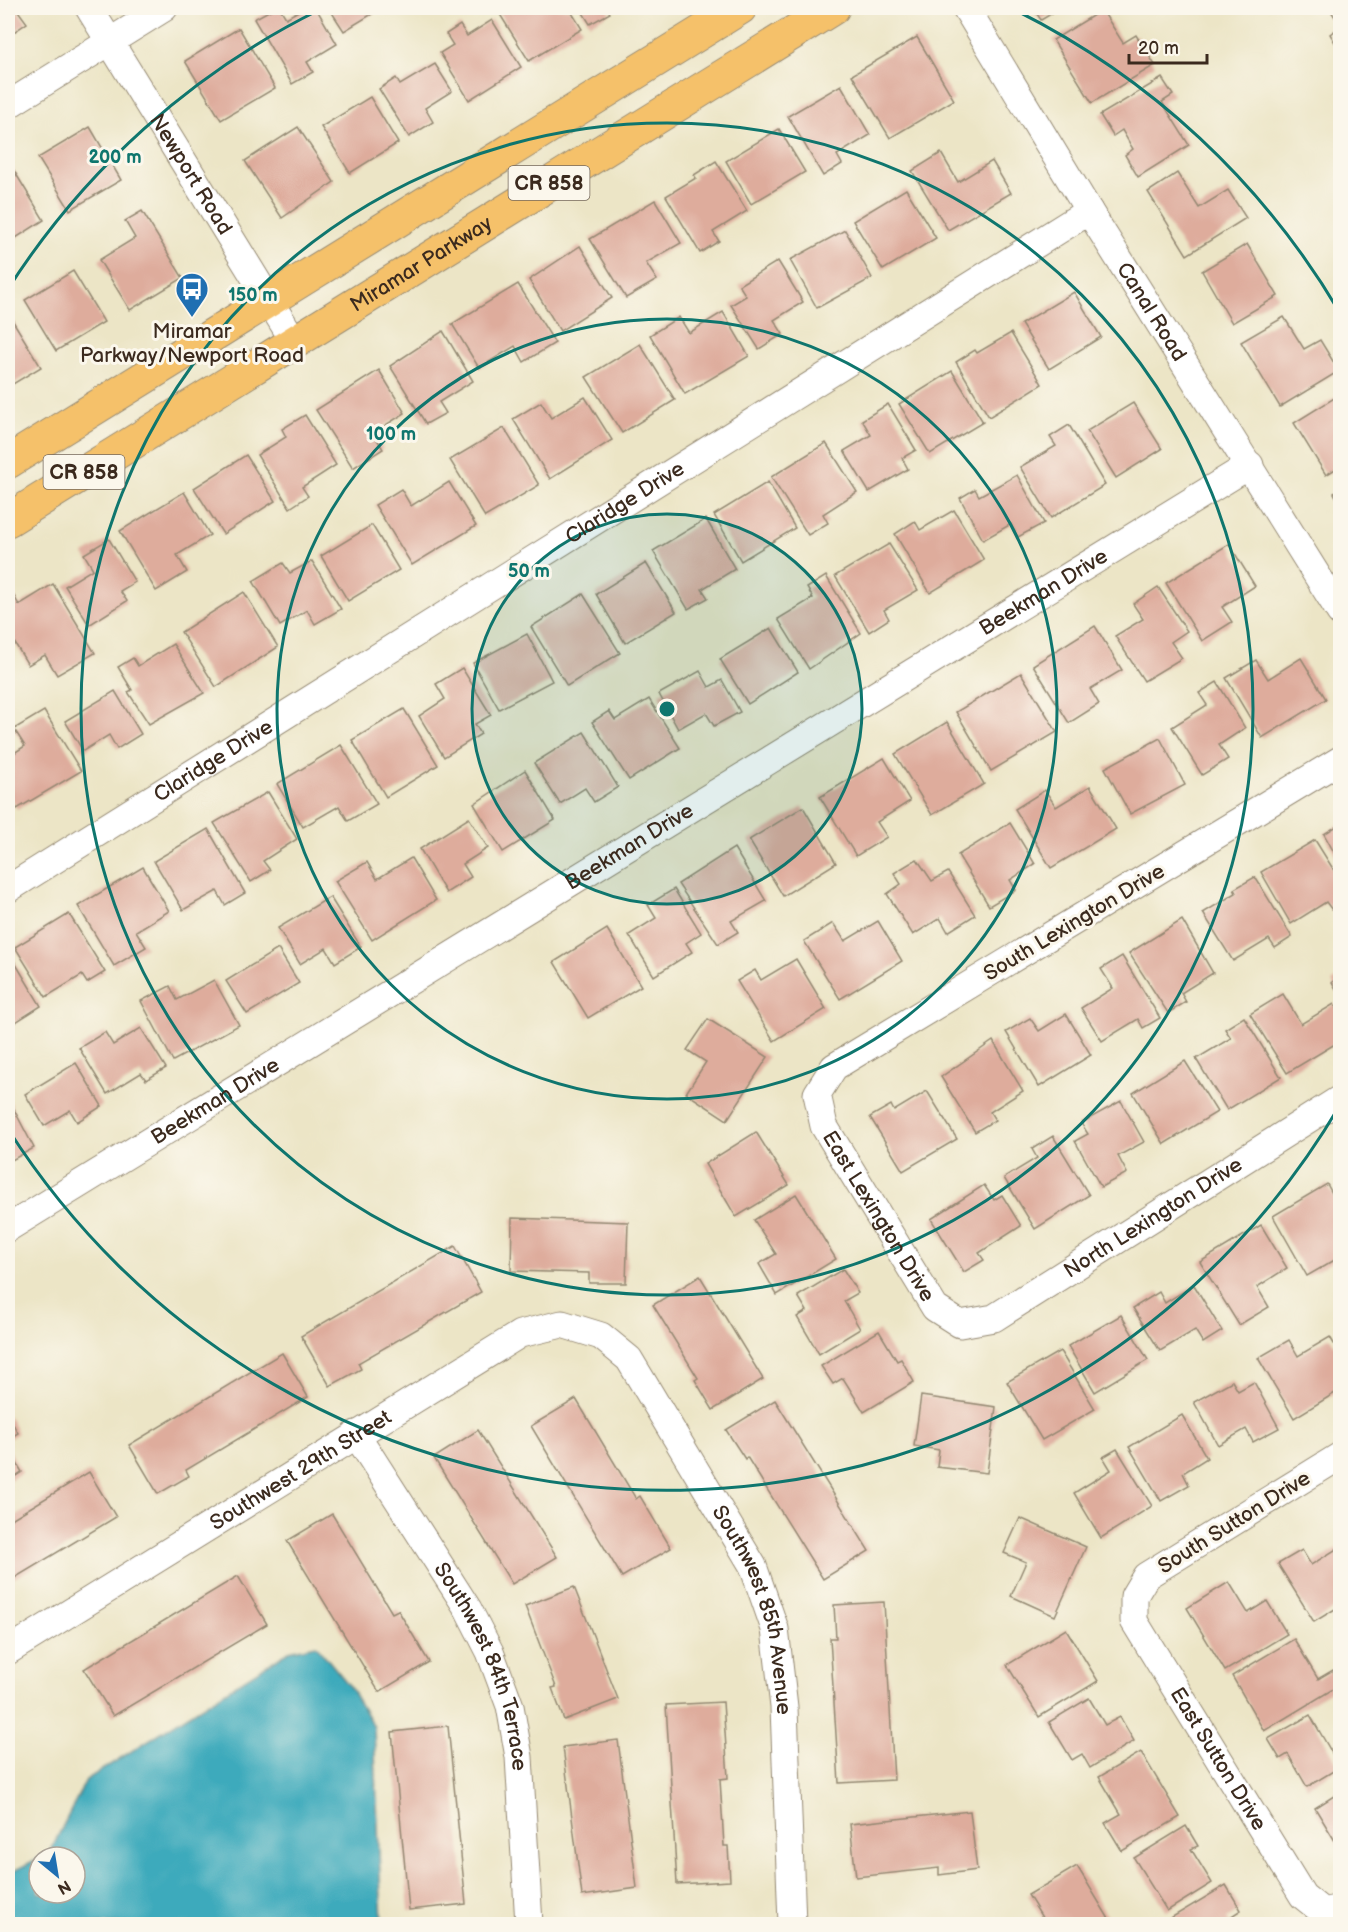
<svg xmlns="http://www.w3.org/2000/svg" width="1348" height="1932" viewBox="0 0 1348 1932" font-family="'Balsamiq Sans',sans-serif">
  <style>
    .water { fill: #3daabc; stroke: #3c6a6d; stroke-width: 1.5 }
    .building { fill: #deac9c }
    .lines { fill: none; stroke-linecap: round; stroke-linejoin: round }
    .street-casing { stroke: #948872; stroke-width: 29 }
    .primary-casing { stroke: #948872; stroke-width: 35 }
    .street { stroke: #fff; stroke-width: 27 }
    .primary { stroke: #f5c16b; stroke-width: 33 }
    .ring { fill: none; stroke: #0f766e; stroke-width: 3 }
    .labels { text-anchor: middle; stroke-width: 6; stroke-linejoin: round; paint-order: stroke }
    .shield { fill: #fbf7ec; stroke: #75685c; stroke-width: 1.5 }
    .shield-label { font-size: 20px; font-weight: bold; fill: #3b2a1e }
    .street-label { font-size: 21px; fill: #3b2a1e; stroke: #fbf7ec }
    .poi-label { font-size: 21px; fill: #3b2a1e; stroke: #fbf7ec }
    .centre { fill: #0f766e; stroke: #fbf7ec; stroke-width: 3 }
    .ring-label { font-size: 18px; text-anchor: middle; font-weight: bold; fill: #0f766e; stroke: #fbf7ec; stroke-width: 6; stroke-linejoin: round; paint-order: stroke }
  </style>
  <rect width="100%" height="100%" fill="#fbf7ec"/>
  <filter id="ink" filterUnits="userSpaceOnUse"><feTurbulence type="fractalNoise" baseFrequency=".0167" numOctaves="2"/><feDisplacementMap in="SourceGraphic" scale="12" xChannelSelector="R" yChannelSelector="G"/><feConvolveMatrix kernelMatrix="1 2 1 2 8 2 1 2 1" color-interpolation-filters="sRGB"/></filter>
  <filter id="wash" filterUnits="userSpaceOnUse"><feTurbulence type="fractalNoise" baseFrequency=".008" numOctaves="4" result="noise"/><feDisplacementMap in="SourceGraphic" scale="24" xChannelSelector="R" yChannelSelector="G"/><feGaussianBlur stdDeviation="1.35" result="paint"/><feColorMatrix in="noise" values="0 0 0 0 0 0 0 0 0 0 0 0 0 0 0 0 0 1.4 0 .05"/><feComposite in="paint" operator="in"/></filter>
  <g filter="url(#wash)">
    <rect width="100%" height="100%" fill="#ece5c6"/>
    <!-- water -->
    <path class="water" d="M316 1645 348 1684 374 1727 382 1924H8V1874L39 1858V1893H75V1857H41L50 1852 86 1780 289 1651Z"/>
    <g id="blocks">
      <!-- building -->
      <g class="building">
        <path d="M8 8H16L27 23 8 36Z"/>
        <path d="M274 8H280L286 18 304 8H316L337 44 307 62 313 72 292 84 254 19Z"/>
        <path d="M329 8H382L344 31Z"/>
        <path d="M496 8H569L582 29 529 61Z"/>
        <path d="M580 8H607L610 13 590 24Z"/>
        <path d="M1033 8H1061L1041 20Z"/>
        <path d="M1329 8H1340V18L1337 20Z"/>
        <path d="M1102 10 1123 43 1136 35 1155 65 1092 103 1053 40Z"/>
        <path d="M492 20 521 67 469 100 440 53 453 45 446 34 460 25 467 36Z"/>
        <path d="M1340 27V51L1330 34Z"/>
        <path d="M239 28 275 88 221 120 185 61Z"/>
        <path d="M917 37 954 100 890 138 852 75Z"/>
        <path d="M435 64 452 91 425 108 433 122 409 137 379 89 396 78 400 85Z"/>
        <path d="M1162 78 1173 95 1162 102 1189 145 1138 177 1125 155 1133 149 1122 130 1113 136 1100 115Z"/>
        <path d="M841 85 870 135 837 155 842 164 823 176 788 116Z"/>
        <path d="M370 97 398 143 350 173 321 127Z"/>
        <path d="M90 127 121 180 70 210 38 158Z"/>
        <path d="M298 127 334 182 282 218 245 161Z"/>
        <path d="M779 129 805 172 751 204 726 161Z"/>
        <path d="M941 153 958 182 992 161 1011 193 948 230 912 171Z"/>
        <path d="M716 161 747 211 713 232 719 241 700 253 666 196 696 178 694 175Z"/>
        <path d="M13 169 44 220 11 241 15 249 8 253V172Z"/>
        <path d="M1177 173 1199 208 1228 190 1246 218 1187 255 1148 192Z"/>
        <path d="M906 189 936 238 883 270 853 221Z"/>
        <path d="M655 200 681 243 646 263 657 280 626 298 590 239Z"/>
        <path d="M142 211 183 278 130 310 99 260 135 238 125 221Z"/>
        <path d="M845 230 872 278 817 308 790 260Z"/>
        <path d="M1247 244 1278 296 1232 323 1202 271Z"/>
        <path d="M580 246 612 298 560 331 529 280Z"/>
        <path d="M778 261 803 302 774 320 783 334 759 349 731 305 746 296 739 285Z"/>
        <path d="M73 271 104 322 56 351 25 300Z"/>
        <path d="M518 284 555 343 524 362 515 346 479 368 452 324Z"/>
        <path d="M1074 292 1101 337 1049 369 1021 324Z"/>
        <path d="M723 312 749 356 685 394 650 335 679 317 689 333Z"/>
        <path d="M8 313 41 367 8 387Z"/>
        <path d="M1284 317 1304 349 1320 340 1339 371 1280 407 1241 342Z"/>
        <path d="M443 331 473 381 439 402 446 413 426 424 390 366Z"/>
        <path d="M1011 333 1042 384 989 417 956 362 975 350 977 353Z"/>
        <path d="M640 344 675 400 622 433 586 377Z"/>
        <path d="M379 370 405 413 373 433 383 449 353 468 316 410Z"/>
        <path d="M952 371 983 422 930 454 899 404Z"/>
        <path d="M1339 395 1340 466 1326 475 1294 423Z"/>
        <path d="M585 397 612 440 550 479 513 419 541 402 551 418Z"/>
        <path d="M1133 403 1162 449 1116 478 1087 431Z"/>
        <path d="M888 404 916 450 902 458 908 469 869 492 844 451 871 435 862 420Z"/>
        <path d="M305 415 336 465 302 487 308 496 290 508 257 455 286 437 282 429Z"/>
        <path d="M1069 425 1105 485 1051 518 1020 467 1056 446 1050 437Z"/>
        <path d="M504 428 539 485 485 517 450 460Z"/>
        <path d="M826 443 857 492 823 514 828 523 808 535 771 477Z"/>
        <path d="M246 455 275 501 223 534 194 488Z"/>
        <path d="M1017 475 1044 523 1018 537 1011 524 983 540 960 498 975 489 979 496Z"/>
        <path d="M449 482 476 526 412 565 375 505 401 489 411 506Z"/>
        <path d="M768 482 795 528 741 561 714 515Z"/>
        <path d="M1340 489V504L1334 493Z"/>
        <path d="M184 492 210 535 177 555 187 572 156 591 120 531Z"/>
        <path d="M954 510 984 560 930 593 895 534 915 521 920 530Z"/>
        <path d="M706 519 735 569 702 589 708 598 688 609 653 551Z"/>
        <path d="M372 525 399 570 348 601 321 556Z"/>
        <path d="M109 539 135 582 120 591 127 601 89 625 65 586 93 569 84 554Z"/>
        <path d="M889 544 918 590 884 610 889 619 869 632 835 576Z"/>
        <path d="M1229 544 1255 586 1222 607 1232 622 1202 641 1166 583Z"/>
        <path d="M312 561 341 609 315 624 307 610 280 626 253 581 283 563 290 573Z"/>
        <path d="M646 563 676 612 625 643 596 594Z"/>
        <path d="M826 576 861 633 809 669 778 619 813 598 807 588Z"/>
        <path d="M53 584 95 653 57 675 45 655 28 665 8 632V600L14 596 19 605Z"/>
        <path d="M1158 587 1187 631 1171 642 1182 658 1144 681 1115 636 1143 619 1133 604Z"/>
        <path d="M244 592 278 647 216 687 181 632Z"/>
        <path d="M583 594 620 653 567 686 531 627Z"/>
        <path d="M1095 626 1122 670 1090 689 1099 704 1069 723 1033 665Z"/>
        <path d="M771 628 798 672 748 704 720 659Z"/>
        <path d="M527 634 552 681 499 709 473 663Z"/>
        <path d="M173 644 204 693 149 724 128 692 132 690 118 667 133 658 138 666Z"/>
        <path d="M1301 658 1326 699 1262 738 1226 678 1256 660 1268 679Z"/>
        <path d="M462 668 491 715 475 724 481 734 444 757 419 716 445 699 436 684Z"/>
        <path d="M700 671 709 687 722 680 740 712 714 726 706 713 678 729 659 694Z"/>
        <path d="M1021 673 1057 732 991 771 956 712Z"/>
        <path d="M1217 682 1245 728 1219 745 1228 759 1202 775 1172 727 1207 705 1199 693Z"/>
        <path d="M115 691 141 734 117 749 109 735 83 751 65 721Z"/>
        <path d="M649 699 680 748 629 780 592 722 609 711 615 720Z"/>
        <path d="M404 709 438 765 386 797 352 740Z"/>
        <path d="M44 711 81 771 17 809 8 793V757L25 746 14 729Z"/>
        <path d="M947 722 984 784 932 815 895 754Z"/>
        <path d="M584 732 618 787 594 802 585 788 560 804 534 763Z"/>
        <path d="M1160 738 1185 785 1130 814 1105 768Z"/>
        <path d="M341 745 377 804 348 821 339 806 303 827 277 784Z"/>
        <path d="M884 758 910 801 877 822 887 837 856 856 820 797Z"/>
        <path d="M525 770 555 820 503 852 474 804Z"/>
        <path d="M1090 786 1116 829 1051 868 1015 809 1045 790 1056 807Z"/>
        <path d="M268 792 297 839 263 861 270 870 251 882 214 823Z"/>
        <path d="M803 807 836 863 783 896 749 840Z"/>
        <path d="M469 818 488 848 463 864 471 877 446 893 420 849Z"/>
        <path d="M1010 823 1035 864 1010 880 1016 890 989 906 958 855Z"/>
        <path d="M1340 824V863L1324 834Z"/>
        <path d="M208 829 245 893 225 905 217 891 183 910 154 861Z"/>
        <path d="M1315 840 1340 880V904L1332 910 1326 902 1291 924 1261 872Z"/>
        <path d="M734 848 766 901 731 921 738 932 718 944 678 884Z"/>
        <path d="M411 858 436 900 372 940 335 881 367 862 377 879Z"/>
        <path d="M917 859 932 881 948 872 975 915 948 932 940 918 913 935 887 894 901 884 894 873Z"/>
        <path d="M143 867 169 911 136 931 146 947 114 966 78 906Z"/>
        <path d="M1255 877 1292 937 1275 948 1269 939 1233 961 1203 913 1236 893 1234 889Z"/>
        <path d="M674 889 701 933 686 943 692 952 654 976 629 935 656 918 648 905Z"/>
        <path d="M330 897 361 947 335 963 326 948 300 964 278 928Z"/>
        <path d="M69 914 105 972 87 983 82 975 46 997 15 947Z"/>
        <path d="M1182 920 1213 973 1181 993 1186 1002 1168 1013 1129 953Z"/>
        <path d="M878 921 902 961 840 999 804 941 833 923 845 941Z"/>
        <path d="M607 929 641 986 588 1018 554 962Z"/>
        <path d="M278 949 299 983 247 1014 226 981Z"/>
        <path d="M8 951 41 1006 8 1027Z"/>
        <path d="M1122 956 1160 1018 1143 1028 1138 1019 1102 1041 1081 1008 1113 988 1101 969Z"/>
        <path d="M796 959 826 1009 774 1041 737 981 755 970 761 980Z"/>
        <path d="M1340 977V996L1332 982Z"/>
        <path d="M214 980 239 1025 173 1061 141 1001 170 986 177 1000Z"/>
        <path d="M1283 994 1301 1024 1334 1004 1340 1016V1041L1287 1073 1250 1014Z"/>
        <path d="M1066 1014 1091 1055 1039 1087 1006 1032 1030 1018 1039 1031Z"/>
        <path d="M1244 1017 1281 1077 1227 1110 1196 1059 1231 1038 1225 1029Z"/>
        <path d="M708 1019 768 1057 727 1120 686 1093 706 1062 687 1050Z"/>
        <path d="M141 1028 166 1068 146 1080 141 1073 107 1094 79 1048 105 1032 113 1045Z"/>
        <path d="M993 1041 1023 1091 990 1112 995 1120 975 1132 941 1077Z"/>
        <path d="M1185 1061 1217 1112 1164 1144 1133 1093Z"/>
        <path d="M76 1063 102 1106 77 1122 70 1110 44 1126 25 1094Z"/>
        <path d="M927 1091 957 1139 903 1171 870 1117 891 1105 894 1111Z"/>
        <path d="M8 1098 34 1148 8 1162Z"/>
        <path d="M1121 1101 1144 1142 1118 1156 1127 1173 1101 1187 1075 1141 1088 1134 1081 1123Z"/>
        <path d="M756 1132 789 1185 736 1217 705 1164Z"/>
        <path d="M1053 1136 1089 1195 1035 1229 1004 1178 1037 1158 1032 1149Z"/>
        <path d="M1327 1184 1340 1208V1243L1338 1244 1340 1257 1307 1276 1273 1216Z"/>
        <path d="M984 1185 994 1200 1002 1195 1021 1226 979 1253 984 1260 964 1272 931 1219Z"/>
        <path d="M796 1194 836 1259 777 1295 759 1264 776 1254 754 1220Z"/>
        <path d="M512 1218 628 1222 626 1283H589V1273L511 1271Z"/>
        <path d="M1261 1225 1287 1268 1257 1287 1269 1307 1239 1325 1200 1262Z"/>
        <path d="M455 1246 481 1292 358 1363 361 1369 330 1386 301 1336Z"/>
        <path d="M843 1269 858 1293 844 1301 860 1329 819 1354 797 1317 807 1311 798 1296Z"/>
        <path d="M700 1276 763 1379 713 1410 695 1380 698 1378 653 1305Z"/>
        <path d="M1194 1285 1222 1331 1203 1343 1195 1330 1160 1351 1133 1308 1159 1292 1165 1303Z"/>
        <path d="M1121 1315 1148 1360 1095 1392 1068 1346Z"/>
        <path d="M879 1331 897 1361 901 1359 914 1382 864 1412 843 1378 833 1384 821 1366Z"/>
        <path d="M1330 1337 1340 1354V1390L1294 1418 1258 1358 1289 1340 1298 1356Z"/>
        <path d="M1060 1351 1095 1409 1042 1440 1007 1382Z"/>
        <path d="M282 1353 308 1397 186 1470 189 1476 158 1494 129 1445Z"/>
        <path d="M1232 1381 1238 1391 1254 1382 1279 1428 1253 1442 1246 1429 1218 1445 1194 1402Z"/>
        <path d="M921 1396 996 1407 987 1473 937 1467 939 1450 914 1446Z"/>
        <path d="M576 1399 636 1499 640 1496 671 1548 622 1577 531 1426Z"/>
        <path d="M775 1400 869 1551 823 1579 747 1457 745 1459 726 1430Z"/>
        <path d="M8 1415 18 1433 8 1439Z"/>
        <path d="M1182 1415 1207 1458 1183 1473 1189 1485 1161 1501 1129 1447Z"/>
        <path d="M478 1430 557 1557 512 1584 434 1458Z"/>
        <path d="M8 1448 22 1472 8 1481Z"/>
        <path d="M1117 1449 1152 1506 1101 1538 1074 1493 1111 1470 1103 1457Z"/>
        <path d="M89 1472 116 1517 8 1582V1521Z"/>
        <path d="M332 1514 392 1613 398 1610 429 1662 379 1692 287 1541Z"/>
        <path d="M1020 1518 1086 1547 1055 1616 1011 1596 1026 1562 1004 1553Z"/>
        <path d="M1338 1548 1340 1552V1606L1314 1622 1278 1564 1302 1550 1311 1565Z"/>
        <path d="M238 1576 267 1624 113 1716 84 1669Z"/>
        <path d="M1229 1582 1248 1613 1267 1601 1287 1634 1225 1671 1187 1608Z"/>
        <path d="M574 1587 618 1699 564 1720 552 1688 556 1687 525 1606Z"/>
        <path d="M884 1602 894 1780 839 1783 830 1638H836L834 1605Z"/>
        <path d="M1066 1629 1098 1681 1039 1717 1007 1665Z"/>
        <path d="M1294 1639 1318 1679 1333 1670 1340 1685 1264 1731 1232 1676Z"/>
        <path d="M1089 1698 1105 1725 1120 1717 1134 1741 1090 1768 1082 1754 1072 1760 1049 1722Z"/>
        <path d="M723 1702 728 1778 720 1779 724 1846H728L730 1881 677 1884 666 1705Z"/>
        <path d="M1310 1715 1340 1767 1307 1787 1288 1754 1280 1759 1268 1739Z"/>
        <path d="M448 1726 466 1904 409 1910 392 1732Z"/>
        <path d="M618 1740 637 1888 582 1896 563 1747Z"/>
        <path d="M1141 1752 1180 1817 1122 1851 1105 1823 1121 1814 1099 1777Z"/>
        <path d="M1340 1792V1849L1315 1808Z"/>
        <path d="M970 1811 977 1870 939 1875V1868L856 1877 850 1824Z"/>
        <path d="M1186 1826 1198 1846 1191 1849 1212 1883 1167 1911 1134 1858Z"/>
        <path d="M1077 1866 1112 1924H1046L1028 1895Z"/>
        <path d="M1226 1885 1241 1910 1227 1919 1230 1924H1165L1164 1922Z"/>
      </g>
    </g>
  </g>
  <g filter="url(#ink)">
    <use href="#blocks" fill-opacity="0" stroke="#948872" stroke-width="1.5"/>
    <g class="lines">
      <defs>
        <g id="street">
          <path id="s1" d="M89 8 294 341"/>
          <path id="s2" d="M966 8 1089 211 1340 612"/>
          <path d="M8 105 164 8"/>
          <path id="s3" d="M1340 760 834 1067 817 1094 824 1126 935 1308 960 1324 994 1318 1340 1099"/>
          <path id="s4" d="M8 889 1089 211"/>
          <path id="s5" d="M8 1228 1250 465"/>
          <path id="s6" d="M356 1434 468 1609 490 1652 510 1706 519 1757 529 1924"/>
          <path id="s7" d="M1340 1456 1146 1576 1134 1596V1621L1303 1896 1323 1912 1340 1908"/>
          <path id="s8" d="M8 1651 520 1334 562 1324 601 1336 629 1359 753 1566 775 1629 784 1707 792 1924"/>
        </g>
        <g id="primary">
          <path d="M8 462 740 8"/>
          <path id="s9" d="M8 520 833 8"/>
        </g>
      </defs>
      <!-- street casing -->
      <use href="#street" class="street-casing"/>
      <!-- primary casing -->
      <use href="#primary" class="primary-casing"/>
      <!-- street -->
      <use href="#street" class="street"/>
      <!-- primary -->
      <use href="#primary" class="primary"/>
    </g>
  </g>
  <!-- distance rings -->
  <circle cx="667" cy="709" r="195" fill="#0f766e" fill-opacity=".12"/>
  <g class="ring">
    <circle cx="667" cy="709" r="195"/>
    <circle cx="667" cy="709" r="390"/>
    <circle cx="667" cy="709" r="586"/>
    <path d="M1340 1105A781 781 0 0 1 8 1129M8 289A781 781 0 0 1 319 10M1015 10A781 781 0 0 1 1340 313"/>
  </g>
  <!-- icons -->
  <defs>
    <symbol id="bus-pin" viewBox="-11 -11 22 30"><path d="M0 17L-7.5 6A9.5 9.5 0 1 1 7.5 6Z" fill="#1f6fb2" stroke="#fbf7ec"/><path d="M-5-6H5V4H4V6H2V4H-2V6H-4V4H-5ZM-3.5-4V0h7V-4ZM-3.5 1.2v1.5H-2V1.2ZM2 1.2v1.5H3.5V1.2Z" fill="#fff"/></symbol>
  </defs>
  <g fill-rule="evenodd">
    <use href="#bus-pin" x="173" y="270" width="38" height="52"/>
  </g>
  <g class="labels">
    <!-- shield labels -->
    <g class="shield">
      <rect x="508.5" y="166" width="81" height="34" rx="4.5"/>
      <rect x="43.5" y="455" width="81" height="34" rx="4.5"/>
    </g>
    <g class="shield-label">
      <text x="549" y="190">CR 858</text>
      <text x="84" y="479">CR 858</text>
    </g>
    <!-- street labels -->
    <g class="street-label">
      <text dy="7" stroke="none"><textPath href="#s1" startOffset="195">Newport Road</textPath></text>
      <text dy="7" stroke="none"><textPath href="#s9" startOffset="486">Miramar Parkway</textPath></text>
      <text dy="7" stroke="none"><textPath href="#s2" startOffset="356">Canal Road</textPath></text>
      <text dy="7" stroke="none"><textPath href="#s4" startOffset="728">Claridge Drive</textPath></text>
      <text dy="7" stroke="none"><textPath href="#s5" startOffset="1215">Beekman Drive</textPath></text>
      <text dy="7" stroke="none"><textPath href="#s4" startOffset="242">Claridge Drive</textPath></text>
      <text dy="7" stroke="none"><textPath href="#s5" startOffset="729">Beekman Drive</textPath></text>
      <text transform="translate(1074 922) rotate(-31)" y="7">South Lexington Drive</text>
      <text dy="7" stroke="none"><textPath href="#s5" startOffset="243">Beekman Drive</textPath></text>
      <text dy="7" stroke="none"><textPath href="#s3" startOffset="762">East Lexington Drive</textPath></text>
      <text dy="7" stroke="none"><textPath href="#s3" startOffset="1122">North Lexington Drive</textPath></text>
      <text dy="7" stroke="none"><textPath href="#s8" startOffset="344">Southwest 29th Street</textPath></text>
      <text transform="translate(1234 1522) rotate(-32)" y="7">South Sutton Drive</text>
      <text dy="7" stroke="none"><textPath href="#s8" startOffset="1006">Southwest 85th Avenue</textPath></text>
      <text dy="7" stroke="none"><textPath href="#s6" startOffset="267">Southwest 84th Terrace</textPath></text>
      <text dy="7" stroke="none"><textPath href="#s7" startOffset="438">East Sutton Drive</textPath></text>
    </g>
    <!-- poi labels -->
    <g class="poi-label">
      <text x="192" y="338">Miramar<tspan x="192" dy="24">Parkway/Newport Road</tspan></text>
    </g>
  </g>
  <circle cx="667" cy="709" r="9" class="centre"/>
  <g class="ring-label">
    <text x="115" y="163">200 m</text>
    <text x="253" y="301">150 m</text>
    <text x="391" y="440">100 m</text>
    <text x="529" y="577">50 m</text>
  </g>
  <!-- margin -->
  <rect width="1348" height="1932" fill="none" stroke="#fbf7ec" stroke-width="30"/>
  <!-- north arrow -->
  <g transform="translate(57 1875) rotate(150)"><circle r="28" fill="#fbf7ec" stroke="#aea59a" stroke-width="1.5"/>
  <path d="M0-4.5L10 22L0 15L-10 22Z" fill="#1f6fb2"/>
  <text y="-9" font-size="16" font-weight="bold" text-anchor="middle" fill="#3b2a1e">N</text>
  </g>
  <!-- scale -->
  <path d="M1129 54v9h78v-9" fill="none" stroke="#3b2a1e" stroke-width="3"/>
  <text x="1138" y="54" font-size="18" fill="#3b2a1e" stroke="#fbf7ec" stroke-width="4.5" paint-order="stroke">20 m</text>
</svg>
